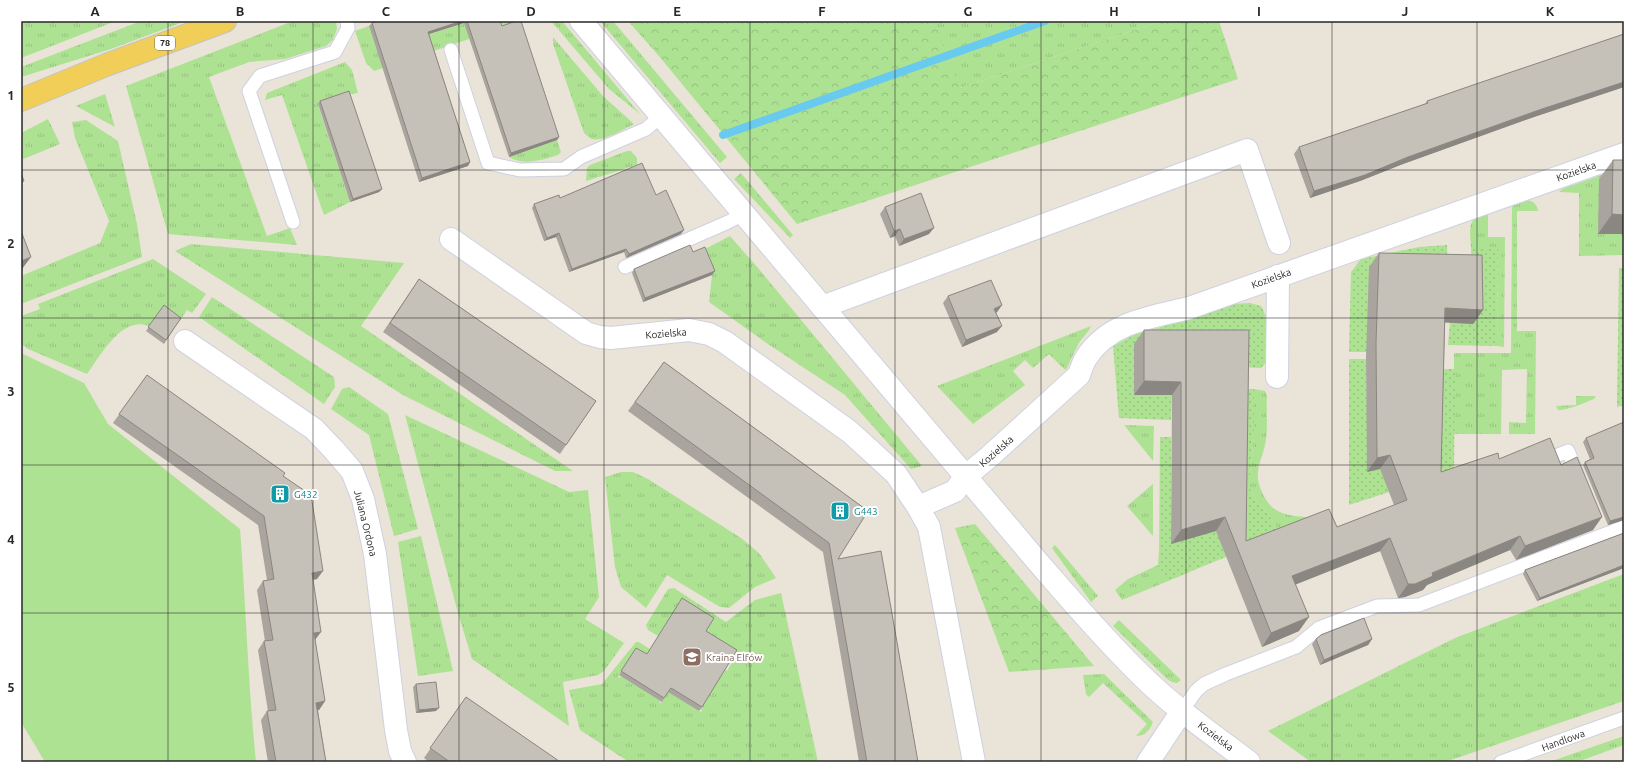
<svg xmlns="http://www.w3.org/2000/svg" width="1645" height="783" viewBox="0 0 1645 783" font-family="Ubuntu,sans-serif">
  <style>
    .grass { fill: url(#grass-tufts) }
    .forest { fill: url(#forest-crowns) }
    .park { fill: #aee293 }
    .garden { fill: url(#garden-dots) }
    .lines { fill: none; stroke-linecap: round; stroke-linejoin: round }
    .stream { stroke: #69caef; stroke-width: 8 }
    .lane-casing { stroke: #ced1e1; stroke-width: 15 }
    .street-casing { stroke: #ced1e1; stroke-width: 24 }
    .secondary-casing { stroke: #ced1e1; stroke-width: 24 }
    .primary-casing { stroke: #c3c3c3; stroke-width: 24 }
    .lane { stroke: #fff; stroke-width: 13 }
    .street { stroke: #fff; stroke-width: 22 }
    .secondary { stroke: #fff; stroke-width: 22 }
    .primary { stroke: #f1ce57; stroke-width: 22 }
    .wall { fill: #a9a59e }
    .shaded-wall { fill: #8a8681 }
    .building { fill: #c5c0b8; stroke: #8a8681 }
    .grid { fill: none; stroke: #272727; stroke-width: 1; stroke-opacity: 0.55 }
    .labels { text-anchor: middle; stroke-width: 4; stroke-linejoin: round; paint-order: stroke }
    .shield { fill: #fff; stroke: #686868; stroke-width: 1 }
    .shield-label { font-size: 9px; font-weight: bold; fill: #272727 }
    .street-label { font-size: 10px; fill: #272727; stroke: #fff }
    .culture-label { font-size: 10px; fill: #0d838f; stroke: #fff; text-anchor: start }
    .education-label { font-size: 10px; fill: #785e54; stroke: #fff; text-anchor: start }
    .neatline { fill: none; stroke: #272727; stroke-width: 1.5 }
    .grid-label { font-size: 13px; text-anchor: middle; font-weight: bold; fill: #272727 }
  </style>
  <defs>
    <pattern id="grass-tufts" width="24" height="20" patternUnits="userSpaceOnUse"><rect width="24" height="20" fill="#aee293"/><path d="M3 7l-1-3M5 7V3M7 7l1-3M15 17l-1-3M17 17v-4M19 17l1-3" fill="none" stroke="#96c27f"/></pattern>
    <pattern id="forest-crowns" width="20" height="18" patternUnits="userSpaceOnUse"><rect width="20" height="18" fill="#aee293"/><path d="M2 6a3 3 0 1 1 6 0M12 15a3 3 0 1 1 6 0" fill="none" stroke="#96c27f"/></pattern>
    <pattern id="garden-dots" width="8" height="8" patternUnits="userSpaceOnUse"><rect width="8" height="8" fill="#aee293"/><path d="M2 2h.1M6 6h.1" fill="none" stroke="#96c27f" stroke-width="1.8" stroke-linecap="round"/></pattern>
  </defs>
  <rect width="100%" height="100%" fill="#eae3d8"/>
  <!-- grass -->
  <g class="grass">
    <path d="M21 21H116L21 58Z"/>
    <path d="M141 21H186L111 49 21 77V67Z"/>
    <path d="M293 21H336L337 29 333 40 326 46 285 59 249 62 209 77 267 236 290 228 297 245 168 234 126 86Z"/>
    <path d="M471 21H523L374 71 366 63 355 31 369 26 377 51Z"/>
    <path d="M551 21H562L640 114 609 89Z"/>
    <path d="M600 21H613L727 157 720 163Z"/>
    <path d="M628 21H1162L960 88 659 56Z"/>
    <path d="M553 37 603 96 634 124C625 129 602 142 592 139 589 138 587 135 584 133L553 44Z"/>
    <path d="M345 62 352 70 358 93 346 95 318 105 350 202 324 215 282 95 265 100 267 93Z"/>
    <path d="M105 94 115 127 76 106Z"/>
    <path d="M48 119 60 144 21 160V133Z"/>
    <path d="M86 120 118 141 137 224 142 257 21 304V276L100 243 109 221 75 138 72 122Z"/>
    <path d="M557 140 561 152 558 155C543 160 523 166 509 157Z"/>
    <path d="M627 151H631L637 158V165L586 181 587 168 590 165Z"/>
    <path d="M1624 167 1599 179V233L1624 234V255L1579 256V193L1559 192 1562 189Z"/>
    <path d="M741 173 793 235 790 238 734 179Z"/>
    <path d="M1527 200C1533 201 1537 204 1538 211H1517V331H1536L1535 434H1509V422L1526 423 1527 369 1502 370 1501 434H1454V353H1511L1512 204Z"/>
    <path d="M1488 214V237H1505L1504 347 1497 346 1498 249 1471 248C1471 240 1467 223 1476 217 1479 215 1484 215 1488 214Z"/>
    <path d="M730 236 758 268 922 466 911 469 845 395 768 344 709 302 712 275 703 250Z"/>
    <path d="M191 244 404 263 361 326 573 471H555L403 395 175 251Z"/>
    <path d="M153 259 206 294 192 313 187 310 179 322 161 309 149 326C122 315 100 356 87 374L28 349 21 344V316L40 309 38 304Z"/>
    <path d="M212 297 334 377 335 387 324 404 199 317Z"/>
    <path d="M1091 326C1087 335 1080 339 1077 347 1073 354 1070 362 1066 370L1062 367 1049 354 1033 368 1025 360 1013 371 1025 385 973 424 937 386Z"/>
    <path d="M349 387 388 414 418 529 394 536 369 435 331 409 342 389Z"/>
    <path d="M1254 389 1265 391 1267 395C1266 410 1268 425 1266 439 1265 450 1259 461 1258 472 1257 479 1259 484 1261 490 1270 513 1285 516 1308 517V523L1280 535 1271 518 1256 500 1249 487 1254 433Z"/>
    <path d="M1576 396H1596L1594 399C1583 403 1570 410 1558 410L1556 406 1576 405Z"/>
    <path d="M405 415 569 492 588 490 599 597 585 619 624 643 604 671 598 675 563 682 569 726 472 659 458 613Z"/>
    <path d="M1124 425 1154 426 1153 461Z"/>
    <path d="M621 472H633L648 479 741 538 759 553 776 578 755 587 729 608 720 607 667 575 646 608 621 587 615 567 605 477Z"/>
    <path d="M1153 484V536L1127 506Z"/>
    <path d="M421 536 453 671 418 676 398 542Z"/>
    <path d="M1055 545 1098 596 1091 602 1052 548Z"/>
    <path d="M1159 551 1189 555 1190 572 1122 600 1115 590 1128 579 1158 565Z"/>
    <path d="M1624 574V701L1445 762H1311L1268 731 1455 638Z"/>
    <path d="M674 588 726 622 755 600 781 593 818 762H629L580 730 569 690 602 684 636 642H639L653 651 647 660 634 651 618 677 619 678 621 676 661 701 659 703H661L670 689 677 697 701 712 702 710 700 709 725 669 727 671 736 655 712 640 680 602 658 636 648 630 646 625 668 589Z"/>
    <path d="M1119 620 1181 680 1177 683 1172 682 1167 679 1113 626Z"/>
    <path d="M1104 674 1153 722C1150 730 1145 736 1136 736L1147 724 1103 683 1089 697 1086 694 1083 675Z"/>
    <path d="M1624 736V745L1577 762H1549Z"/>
  </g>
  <!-- forest -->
  <g class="forest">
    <path d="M635 21H934L960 88 1162 21H1219L1238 79 797 224 659 56Z"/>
    <path d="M975 524 1094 666 1009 672 955 528Z"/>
  </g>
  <!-- park -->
  <path class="park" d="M21 353 84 383 108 424 240 529C246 607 248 684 256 762H45L21 722Z"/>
  <!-- garden -->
  <g class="garden">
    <path d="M1447 245 1448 268 1367 352H1349L1351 272 1361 259 1419 247Z"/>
    <path d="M1471 248H1498L1497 346 1448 345 1450 322 1473 324Z"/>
    <path d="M1619 268H1624V405L1617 407Z"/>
    <path d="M1250 303 1261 306C1271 322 1267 343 1267 360L1265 364 1261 368 1240 367 1134 394 1172 395 1171 420 1119 418 1113 346 1136 334 1204 315 1233 304Z"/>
    <path d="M1349 359H1366L1368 472 1434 369H1455L1454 471 1349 505Z"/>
    <path d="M1239 389H1254V433L1249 487 1256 500 1271 518 1280 535 1167 581 1159 565 1160 437H1171V543Z"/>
  </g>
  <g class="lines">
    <!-- stream -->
    <path class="stream" d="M723 135 1045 21"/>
    <defs>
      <g id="lane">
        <path d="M451 50 488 163 520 170 564 169 581 157 646 129 661 116"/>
        <path d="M293 222 249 91 260 76 335 52 348 28 347 21"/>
        <path d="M625 267 726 223 744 214"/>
        <path d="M1551 458 1568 451 1578 476"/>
        <path d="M1182 711 1196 691 1204 684 1226 674 1296 647 1319 628 1377 606 1419 605 1624 527"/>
        <path d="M1501 762 1624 718"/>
      </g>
      <g id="street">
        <path d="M451 239 586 333 600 337 611 338 689 330 709 334 725 342 850 432 896 474 918 507"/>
        <path d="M822 307 1247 150 1279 243"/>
        <path d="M185 341 314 429 334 450 352 471 363 499 375 554 396 730 400 751 405 762"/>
        <path d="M1277 377 1278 276"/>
        <path d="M974 762 929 527 918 507 955 491 966 476 989 457 1079 375C1081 369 1083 363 1086 358 1109 322 1152 317 1189 308L1624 154"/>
        <path d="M1148 762 1182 711"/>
      </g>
      <path id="secondary" d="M581 21 1037 561C1070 599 1103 638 1140 674 1173 707 1212 734 1249 762"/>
      <path id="primary" d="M21 100 106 65 225 21"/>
    </defs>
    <!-- lane casing -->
    <use href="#lane" class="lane-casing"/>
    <!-- street casing -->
    <use href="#street" class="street-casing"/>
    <!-- secondary casing -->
    <use href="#secondary" class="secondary-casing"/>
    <!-- primary casing -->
    <use href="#primary" class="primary-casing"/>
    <!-- lane -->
    <use href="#lane" class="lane"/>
    <!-- street -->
    <use href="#street" class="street"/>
    <!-- secondary -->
    <use href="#secondary" class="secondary"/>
    <!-- primary -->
    <use href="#primary" class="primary"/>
  </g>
  <!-- wall -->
  <g class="wall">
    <path d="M377 21H500L502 26 559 137 557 140 509 157 464 23 429 34 470 162 468 166 419 182 369 26 372 23Z"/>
    <path d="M1624 34V87L1534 117 1403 164 1360 181 1310 198 1294 154 1299 147 1425 104 1427 101Z"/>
    <path d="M320 101 382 189 379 192 350 202 318 104Z"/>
    <path d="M1613 160H1624V234H1598L1599 179Z"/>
    <path d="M656 195 681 234 626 258 624 252 569 272 556 237 544 241 532 208 534 204 560 198Z"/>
    <path d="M885 207 929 234 899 246 895 236 890 238 880 214Z"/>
    <path d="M693 252 712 275 643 302 632 273 634 269Z"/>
    <path d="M1379 253 1483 310 1473 324 1445 322 1441 472 1499 459 1561 465 1593 530 1516 560 1510 550 1427 585 1423 590 1405 597 1398 598 1380 551 1295 584 1299 631 1262 647 1216 531 1171 544 1172 395H1134V344L1144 330H1249L1246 541 1337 527 1394 505 1380 469 1367 472 1366 357 1369 267Z"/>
    <path d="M419 279 596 401 560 454 383 332Z"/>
    <path d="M948 296 1002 305 997 312 996 313 997 332 962 347 943 303Z"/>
    <path d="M164 305 181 318 164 344 146 331Z"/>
    <path d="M664 362 868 511 838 559 918 762H859L823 552 628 411Z"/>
    <path d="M147 375 283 476 317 579 313 580 315 641 325 701 319 710H318L326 762H268L261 720 267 711H268L258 650 264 641H265L257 590 263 581 267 580 258 525 113 423Z"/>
    <path d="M1624 422V520L1608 525 1583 465 1585 462 1590 459 1583 442 1586 438Z"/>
    <path d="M1624 533V568L1537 601 1523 574 1525 570Z"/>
    <path d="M706 631 702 707 699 711 668 692 662 702 619 675 634 651 647 654Z"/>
    <path d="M1316 639H1372L1368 645 1320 665 1312 644Z"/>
    <path d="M416 684 436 711 416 713 413 687Z"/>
    <path d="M466 697 558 762H429L424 758Z"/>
  </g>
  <!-- shaded-wall -->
  <g class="shaded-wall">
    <path d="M462 21H465L464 23 426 35 428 32Z"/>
    <path d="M1624 82V87L1534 117 1403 164 1360 181 1310 198 1314 191 1408 157 1539 110Z"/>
    <path d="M559 137 557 140 509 157 511 153Z"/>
    <path d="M470 162 468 166 419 182 422 178Z"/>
    <path d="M382 189 379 192 350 202 353 199Z"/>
    <path d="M1612 214 1624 215V234H1598Z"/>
    <path d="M934 228 929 234 899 246 904 239Z"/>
    <path d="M900 229 895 236 890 238 894 231Z"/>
    <path d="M684 230 681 234 626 258 629 254Z"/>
    <path d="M559 233 556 237 544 241 547 238Z"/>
    <path d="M626 249 624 252 569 272 572 269Z"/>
    <path d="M31 257 22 269 21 270V261Z"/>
    <path d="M715 271 712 275 643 302 645 298Z"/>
    <path d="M1002 305 997 312 990 316 994 309Z"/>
    <path d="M1445 308 1483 310 1473 324 1435 322Z"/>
    <path d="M1002 326 997 332 962 347 966 340Z"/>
    <path d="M1144 381 1181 382 1172 395H1134Z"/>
    <path d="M1390 455 1380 469 1367 472 1377 458Z"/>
    <path d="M1225 517 1216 531 1171 544 1181 530Z"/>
    <path d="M1602 517 1593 530 1516 560 1525 546Z"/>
    <path d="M1624 517V520L1608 525 1610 521Z"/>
    <path d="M1520 536 1510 550 1427 585 1423 590 1405 597 1398 598 1408 584Z"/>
    <path d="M1390 538 1380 551 1282 590 1292 576Z"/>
    <path d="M1624 565V568L1537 601 1540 598Z"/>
    <path d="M323 571 317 579 305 581 312 573Z"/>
    <path d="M1309 617 1299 631 1262 647 1271 633Z"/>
    <path d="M321 632 315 640 314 633Z"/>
    <path d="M1372 639 1368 645 1320 665 1324 660Z"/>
    <path d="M325 701 319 710 310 712 316 703Z"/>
    <path d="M439 708 436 711 416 713 419 710Z"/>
  </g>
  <!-- building -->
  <g class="building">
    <path d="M377 21H462L428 32 470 162 422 178 372 23Z"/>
    <path d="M467 21H500L502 26 516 21H521L559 137 511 153Z"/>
    <path d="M1624 34V82L1539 110 1408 157 1365 175 1314 191 1299 147 1428 103 1427 101 1476 84Z"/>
    <path d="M349 91 382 189 353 199 320 101Z"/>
    <path d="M1613 160H1624V215L1612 214Z"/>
    <path d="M642 163 656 195 666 190 684 230 629 254 626 249 572 269 559 233 547 238 534 204 559 195 560 198Z"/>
    <path d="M21 173 24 181 21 182Z"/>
    <path d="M921 193 934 228 904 239 900 229 894 231 885 207Z"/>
    <path d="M21 231 31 257 21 261Z"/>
    <path d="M690 245 693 252 705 247 715 271 645 298 634 269Z"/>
    <path d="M1379 253 1482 255 1483 310 1445 308 1441 472 1498 453 1499 459 1550 438 1561 465 1577 457 1602 517 1525 546 1520 536 1432 573 1433 576 1415 584H1408L1390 538 1292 576 1309 617 1271 633 1225 517 1181 530V382L1144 381V330H1249L1246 541 1329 509 1337 527 1407 500 1390 455 1377 458 1376 343Z"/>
    <path d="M419 279 596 401 566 445 390 323Z"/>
    <path d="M991 280 1002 305 994 309 1002 326 966 340 948 296Z"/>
    <path d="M164 305 181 318 166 340 148 327Z"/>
    <path d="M664 362 868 511 838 559 881 551 918 762H867L829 543 635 402Z"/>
    <path d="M147 375 285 473 283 476 311 495 323 571 312 573 321 632 314 633 325 701 316 703 326 762H276L267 711 276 710 264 641 273 640 263 581 274 579 264 516 119 414Z"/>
    <path d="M1624 422V517L1610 521 1585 462 1594 458 1586 438Z"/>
    <path d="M1624 533V565L1540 598 1525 570Z"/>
    <path d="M682 598 714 618 706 631 737 650 702 707 671 688 664 698 621 671 636 648 647 654Z"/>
    <path d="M1364 618 1372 639 1324 660 1316 639 1321 635Z"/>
    <path d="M436 682 439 708 419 710 416 684Z"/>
    <path d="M466 697 559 761 558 762H450L430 748Z"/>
  </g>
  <!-- grid -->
  <path class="grid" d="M168 21V762M313 21V762M459 21V762M604 21V762M750 21V762M895 21V762M1041 21V762M1186 21V762M1332 21V762M1477 21V762M21 170H1624M21 318H1624M21 465H1624M21 613H1624"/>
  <!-- icons -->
  <defs>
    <symbol id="building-square" viewBox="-11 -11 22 22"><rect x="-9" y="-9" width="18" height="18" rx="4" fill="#0f9aa8" stroke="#fff"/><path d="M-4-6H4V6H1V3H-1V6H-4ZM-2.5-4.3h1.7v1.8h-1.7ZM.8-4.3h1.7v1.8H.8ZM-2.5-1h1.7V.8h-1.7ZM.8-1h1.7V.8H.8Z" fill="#fff"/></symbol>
    <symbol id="school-square" viewBox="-11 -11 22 22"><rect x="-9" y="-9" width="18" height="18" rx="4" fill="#8d6e63" stroke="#fff"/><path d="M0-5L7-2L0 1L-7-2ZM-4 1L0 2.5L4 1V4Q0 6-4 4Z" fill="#fff"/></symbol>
  </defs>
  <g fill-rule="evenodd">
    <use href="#building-square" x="269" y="483" width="22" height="22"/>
    <use href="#building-square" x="829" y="500" width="22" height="22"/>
    <use href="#school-square" x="681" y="646" width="22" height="22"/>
  </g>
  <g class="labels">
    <!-- shield labels -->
    <rect class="shield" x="155" y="36" width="20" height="14" rx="3"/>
    <g class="shield-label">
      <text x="165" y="46">78</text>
    </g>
    <!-- street labels -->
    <g class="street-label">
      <text transform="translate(1576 171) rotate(-20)" y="4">Kozielska</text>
      <text transform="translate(1271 278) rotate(-20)" y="4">Kozielska</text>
      <text transform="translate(666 333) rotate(-5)" y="4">Kozielska</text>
      <text transform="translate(996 451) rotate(-41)" y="4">Kozielska</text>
      <text transform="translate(366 523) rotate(76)" y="4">Juliana Ordona</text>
      <text transform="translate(1216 736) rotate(37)" y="4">Kozielska</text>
      <text transform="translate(1563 740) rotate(-20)" y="4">Handlowa</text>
    </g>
    <!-- culture labels -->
    <g class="culture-label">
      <text x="294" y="498">G432</text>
      <text x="854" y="515">G443</text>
    </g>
    <!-- education labels -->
    <g class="education-label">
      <text x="706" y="661">Kraina Elfów</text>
    </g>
  </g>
  <!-- border -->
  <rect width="1645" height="783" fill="none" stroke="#ffffff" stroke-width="44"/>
  <rect x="22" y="22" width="1601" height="739" class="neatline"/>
  <g class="grid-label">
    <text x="95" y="16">A</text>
    <text x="240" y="16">B</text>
    <text x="386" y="16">C</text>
    <text x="531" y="16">D</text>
    <text x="677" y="16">E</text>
    <text x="822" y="16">F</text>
    <text x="968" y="16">G</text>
    <text x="1114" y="16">H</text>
    <text x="1259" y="16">I</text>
    <text x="1405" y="16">J</text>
    <text x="1550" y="16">K</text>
    <text x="11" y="100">1</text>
    <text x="11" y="248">2</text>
    <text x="11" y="396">3</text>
    <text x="11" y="544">4</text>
    <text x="11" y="692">5</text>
  </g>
</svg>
